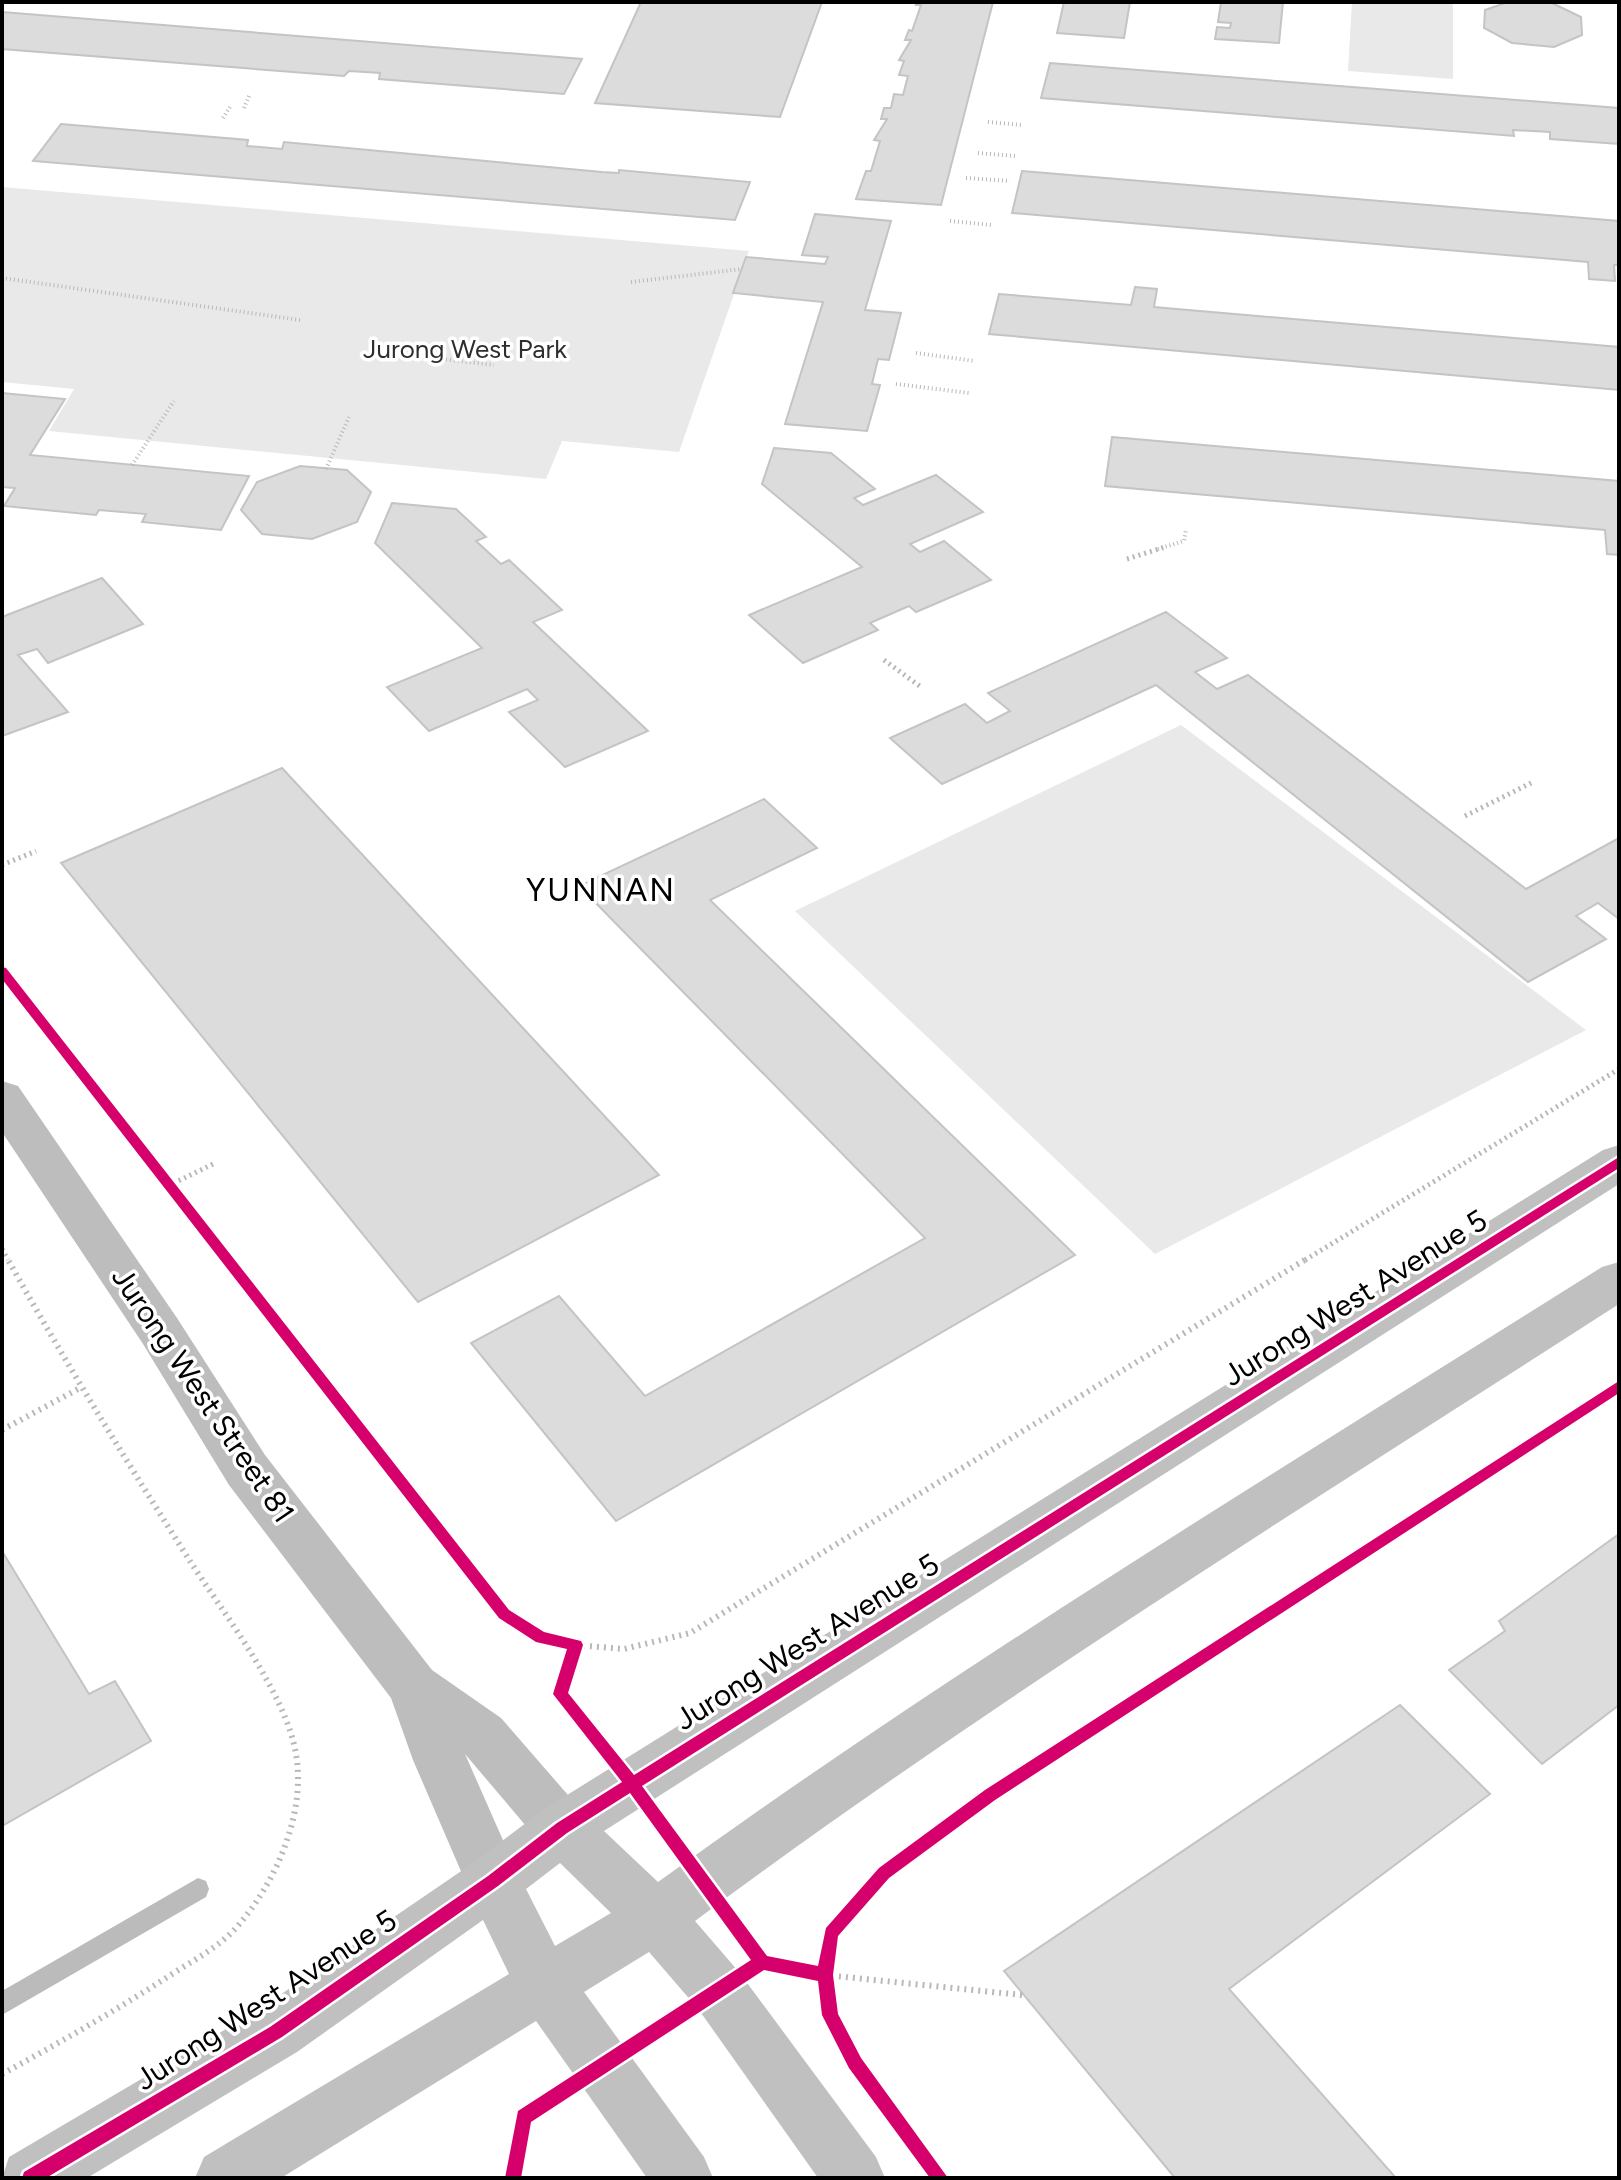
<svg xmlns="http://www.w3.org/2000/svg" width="1621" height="2180" viewBox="0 0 1621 2180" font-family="Figtree,sans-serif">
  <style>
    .green { fill: #e9e9e9 }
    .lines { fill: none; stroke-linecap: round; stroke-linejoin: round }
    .stream { fill: #bbb; fill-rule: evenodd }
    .building { fill: #dcdcdc; stroke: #c4c4c4; stroke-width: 2 }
    .path-far2 { stroke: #b8b8b8; stroke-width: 4; stroke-dasharray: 1 3; stroke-linecap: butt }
    .path-far1 { stroke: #b8b8b8; stroke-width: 5; stroke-dasharray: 2 4; stroke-linecap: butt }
    .path { stroke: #b8b8b8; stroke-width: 6; stroke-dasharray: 2 5; stroke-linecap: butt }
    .street { fill: #bdbdbd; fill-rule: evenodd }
    .secondary { fill: #c0c0c0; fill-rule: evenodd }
    .cycleway-casing { stroke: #fff; stroke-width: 5 }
    .cycleway { fill: #d6006c; fill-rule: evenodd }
    .labels { text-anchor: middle; stroke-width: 7; stroke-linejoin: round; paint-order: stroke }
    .far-park-label { font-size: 26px; fill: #2e2e2e; stroke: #fff }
    .street-label { font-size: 30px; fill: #000; stroke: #fff }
    .neighbourhood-label { font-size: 32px; letter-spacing: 2px; fill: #000; stroke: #fff }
  </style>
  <rect width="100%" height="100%" fill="#fff"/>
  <!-- green -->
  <g class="green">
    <path d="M1352 2H1453V79L1348 71Z"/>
    <path d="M2 187 749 251 679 452 562 441 546 479 49 431 74 389 2 382Z"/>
    <path d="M1181 725 1586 1030 1155 1254 795 911Z"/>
  </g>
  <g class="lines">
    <!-- stream -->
    <path class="stream" d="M198 1878 206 1881 209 1889 206 1897 2 2015V1991Z"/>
  </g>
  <!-- building -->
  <g class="building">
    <path d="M641 2H822L780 117 595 103Z"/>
    <path d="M918 2H993L941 205 856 199 866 171H871L880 141 874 140 887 119H881L884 108H891L894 94 903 95 908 76 899 75 904 61 899 60 911 40H905L909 30 912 31 921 5H916Z"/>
    <path d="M1064 2H1130L1124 38 1057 33Z"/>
    <path d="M1221 2H1283L1279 43 1215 39 1217 27 1230 28 1231 23 1218 22Z"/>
    <path d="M1508 2 1552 3 1581 17 1582 35 1554 47 1512 43 1484 28 1485 10Z"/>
    <path d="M2 12 582 59 564 94 379 79 380 73 349 71 344 76 2 49Z"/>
    <path d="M1050 63 1619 108V144L1550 139V132L1513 130 1514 136 1041 98Z"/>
    <path d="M61 124 248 140 247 146 282 149 284 142 602 172 619 173V170L750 182 735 220 33 161Z"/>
    <path d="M1022 171 1619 221V265H1614L1615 281 1589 279 1588 262 1012 213Z"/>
    <path d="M815 214 891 221 865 310 901 313 889 360 878 359 872 384 880 385 867 431 785 424 823 302 733 293 746 257 825 264 828 257 802 255Z"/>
    <path d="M1135 287 1157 289 1154 307 1619 347V390L989 334 999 294 1131 305Z"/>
    <path d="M2 393 65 399 30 455 249 476 221 530 142 522 146 514 99 510 96 515 4 506 15 488 2 487Z"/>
    <path d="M1112 437 1619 481V555L1607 554 1605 530 1105 486Z"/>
    <path d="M774 448 831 453 875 489 854 498 863 505 936 475 983 512 910 544 920 552 944 541 991 580 916 612 909 606 870 623 878 630 803 663 749 615 862 567 762 484Z"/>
    <path d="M300 466 347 470 371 492 357 522 312 539 262 534 241 510 257 482Z"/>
    <path d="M392 503 456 509 486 537 476 541 501 564 509 560 562 610 533 622 648 731 565 767 509 712 538 700 527 689 429 731 387 687 482 648 375 543Z"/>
    <path d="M102 578 143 624 48 663 37 649 18 655 68 712 2 736V617Z"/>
    <path d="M1166 612 1227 658 1195 672 1217 689 1248 675 1526 889 1619 838V919L1598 903 1576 916 1606 939 1528 982 1156 685 942 784 890 738 965 704 987 723 1010 711 988 693Z"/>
    <path d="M282 768 547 1054 659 1175 418 1302 61 863Z"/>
    <path d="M764 799 817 848 710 900 1075 1255 616 1521 471 1343 559 1296 645 1396 925 1238 579 886Z"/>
    <path d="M1619 1534V1705L1542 1764 1449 1670 1505 1631 1499 1621Z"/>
    <path d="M2 1551 89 1694 115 1681 151 1741 2 1826Z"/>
    <path d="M1400 1705 1490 1794 1229 1989 1396 2178H1175L1004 1971Z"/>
  </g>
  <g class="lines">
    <!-- path-far2 -->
    <g class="path-far2">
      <path d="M244 108 249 96"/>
      <path d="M223 118 230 107"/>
      <path d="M988 122 1022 125"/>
      <path d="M978 153 1015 156"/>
      <path d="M966 178 1010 181"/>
      <path d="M950 221 992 225"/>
      <path d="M2 278 300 320"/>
      <path d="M631 282 742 269"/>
      <path d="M916 353 975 361"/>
      <path d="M434 358 494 365"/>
      <path d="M896 384 969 393"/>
      <path d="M132 465 174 401"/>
      <path d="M326 469 349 417"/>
      <path d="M1158 549 1184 541 1186 530"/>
    </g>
    <!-- path-far1 -->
    <g class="path-far1">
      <path d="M1127 559 1165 547"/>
      <path d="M884 660 921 687"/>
      <path d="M1465 816 1533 782"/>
      <path d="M2 865 36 851"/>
      <path d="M168 1186 213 1164"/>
      <path d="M2 1249 8 1260"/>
      <path d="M1305 1260 1619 1069"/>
    </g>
    <!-- path -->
    <g class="path">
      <path d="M2 1430 80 1388"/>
      <path d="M576 1645 624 1649 690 1633 1308 1258"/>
      <path d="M825 1975 1022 1995"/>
      <path d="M2 2074C59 2043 115 2011 169 1976 195 1959 222 1946 241 1922 278 1878 306 1811 296 1754 286 1693 222 1611 188 1558 125 1459 64 1360 7 1258"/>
    </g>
    <!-- street -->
    <path class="street" d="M2 1081 18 1086 177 1318 265 1455 432 1670 501 1718 581 1810 590 1828 581 1846 562 1853 543 1846 465 1754 521 1881 513 1899 493 1907 473 1899 413 1760 391 1698 229 1485 143 1344 2 1132Z"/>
    <!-- secondary -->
    <path class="secondary" d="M1619 1145V1184L604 1831 658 1882C962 1662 1285 1467 1602 1267L1619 1262V1304C1308 1504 992 1700 695 1921L739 1972 876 2157 885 2178H818L699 2010 649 1952 584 1992 704 2157 713 2178H647L536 2021 281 2178H195L204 2157 509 1974 483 1920 297 2052 87 2178H2L9 2157 255 2012 473 1863 543 1810 1603 1150ZM560 1863 611 1913 555 1946 526 1889Z"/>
    <defs>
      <path id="cycleway" d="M2 967 6 968 509 1610 544 1632 581 1641 583 1645 568 1693 634 1775 1619 1157V1168L642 1786 767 1956 818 1966 826 1928 879 1868 985 1790 1619 1381V1393L995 1800 889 1878 838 1936 833 1975 838 2014 861 2058 948 2178H930L849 2068 822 2015 818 1981 764 1970 531 2122 521 2178H505L518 2111 751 1960 630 1793 567 1833 498 1886 282 2037 46 2178H22L24 2172 270 2027 488 1876 557 1823 622 1782 553 1694 567 1649 536 1642 499 1618 2 979Z"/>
    </defs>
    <!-- cycleway casing -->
    <use href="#cycleway" class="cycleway-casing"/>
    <!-- cycleway -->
    <use href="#cycleway" class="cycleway"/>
  </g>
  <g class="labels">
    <!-- far-park labels -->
    <g class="far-park-label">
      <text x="465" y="358">Jurong West Park</text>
    </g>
    <!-- street labels -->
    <g class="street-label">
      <text transform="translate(1355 1298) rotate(-32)" y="10">Jurong West Avenue 5</text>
      <text transform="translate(203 1395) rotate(56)" y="10">Jurong West Street 81</text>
      <text transform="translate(807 1642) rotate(-32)" y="10">Jurong West Avenue 5</text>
      <text transform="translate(266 2000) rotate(-33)" y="10">Jurong West Avenue 5</text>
    </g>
    <!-- neighbourhood labels -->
    <g class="neighbourhood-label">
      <text x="601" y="901">YUNNAN</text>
    </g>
  </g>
  <!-- border -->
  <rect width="1621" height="2180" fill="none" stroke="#000000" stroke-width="8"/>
</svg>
